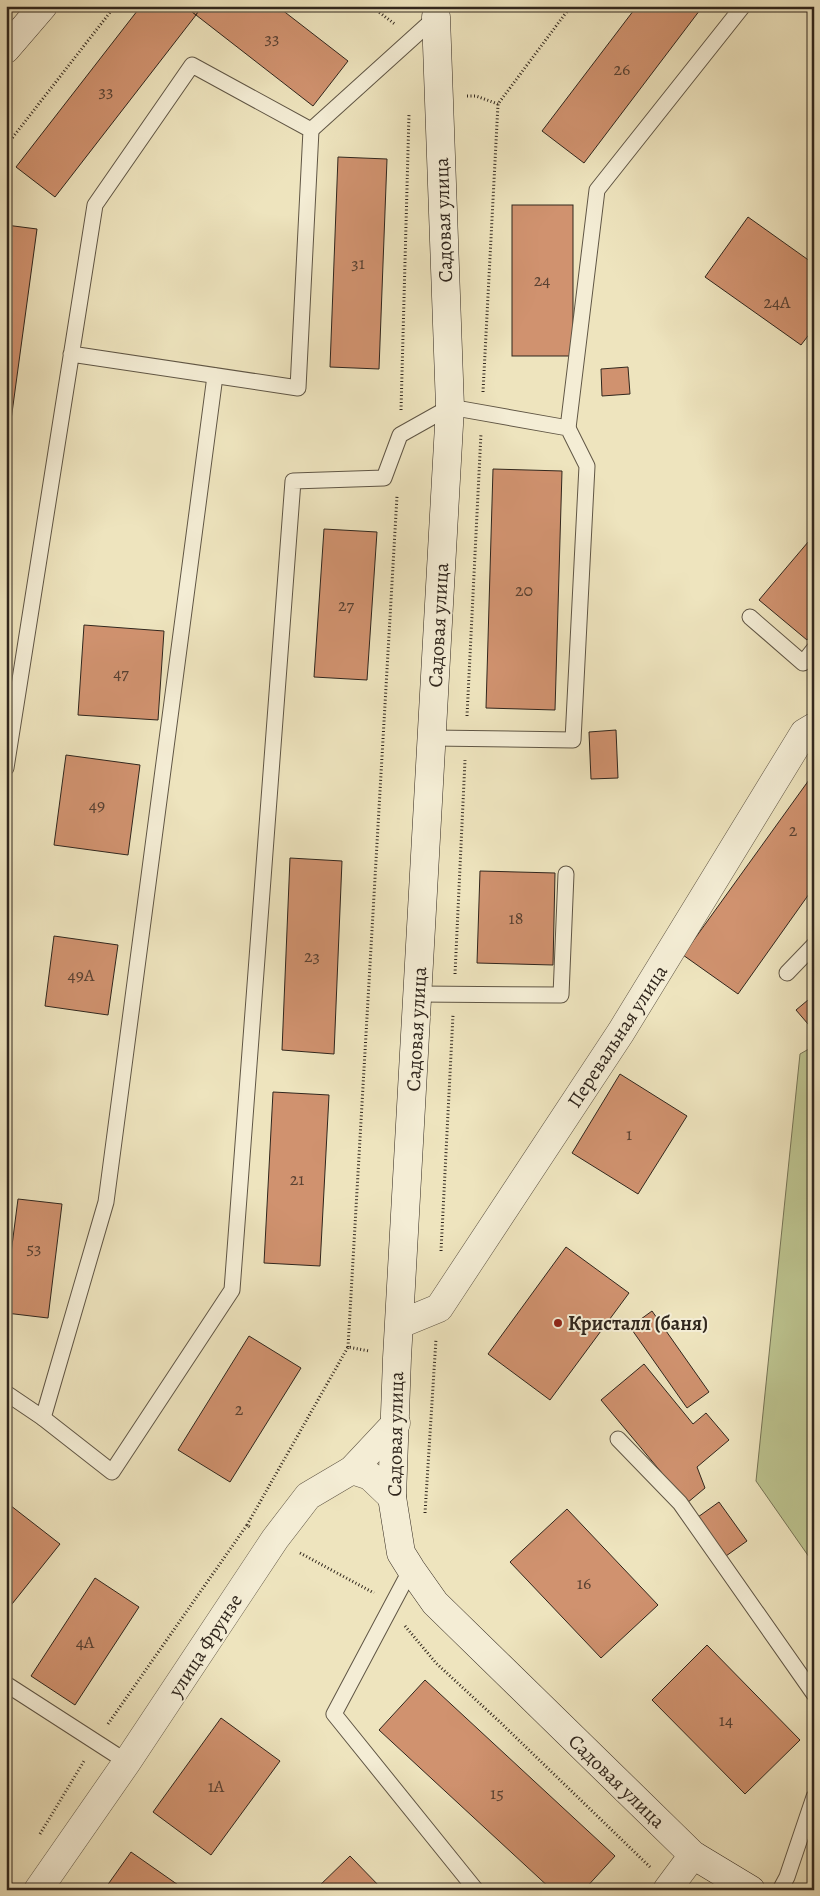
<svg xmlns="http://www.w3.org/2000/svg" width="820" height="1896" viewBox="0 0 820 1896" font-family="Alegreya,serif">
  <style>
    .green { fill: #bcc38f; stroke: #767456 }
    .building { fill: #d0926f; stroke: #30261d }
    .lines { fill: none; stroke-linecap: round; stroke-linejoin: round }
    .lane-casing { stroke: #605645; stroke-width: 17 }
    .street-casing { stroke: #605645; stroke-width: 29 }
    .secondary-casing { stroke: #30261d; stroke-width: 29 }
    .path { stroke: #30261d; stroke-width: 3; stroke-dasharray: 1 2.5; stroke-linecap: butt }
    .lane { stroke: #f4edd5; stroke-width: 15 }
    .street { stroke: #f4edd5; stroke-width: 28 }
    .secondary { stroke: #f4edd5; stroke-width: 28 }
    .poi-dot { fill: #8f2418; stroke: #f4edd5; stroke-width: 2 }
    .labels { text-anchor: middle; stroke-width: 4; stroke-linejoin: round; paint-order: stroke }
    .number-label { font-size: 18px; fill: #584132 }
    .street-label { font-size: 20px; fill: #30261d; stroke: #f4edd5 }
    .poi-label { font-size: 20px; font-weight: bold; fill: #30261d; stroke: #f4edd5; text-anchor: start }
  </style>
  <rect width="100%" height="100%" fill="#eee4be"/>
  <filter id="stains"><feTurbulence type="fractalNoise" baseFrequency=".004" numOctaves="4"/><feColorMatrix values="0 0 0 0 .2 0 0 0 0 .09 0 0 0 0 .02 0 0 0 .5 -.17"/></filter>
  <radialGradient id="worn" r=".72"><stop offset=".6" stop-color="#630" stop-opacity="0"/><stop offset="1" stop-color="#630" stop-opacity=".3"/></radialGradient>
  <!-- green -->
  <path class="green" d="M814 1046V1564L756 1481 800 1054Z"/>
  <!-- building -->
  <g class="building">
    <path d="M141 6H185L196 15 55 197 16 167Z"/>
    <path d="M185 6H202L196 15Z"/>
    <path d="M202 6H277L348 61 313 106 196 15Z"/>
    <path d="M637 6H703L584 163 542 131Z"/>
    <path d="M338 157 387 159 379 369 330 367Z"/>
    <rect x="512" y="205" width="61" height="151"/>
    <path d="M748 217 814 264V328L801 345 705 277Z"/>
    <path d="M6 225 37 229 6 457Z"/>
    <path d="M628 367 630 394 602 396 601 369Z"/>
    <path d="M493 469 562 471 555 710 486 708Z"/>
    <path d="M324 529 377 532 367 680 314 677Z"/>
    <path d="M814 535V631L807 640 759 600Z"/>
    <path d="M84 625 164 631 158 720 78 715Z"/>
    <path d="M616 730 618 778 591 779 589 732Z"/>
    <path d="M66 755 140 765 128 855 54 845Z"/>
    <path d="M814 773V887L738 994 683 955Z"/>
    <path d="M290 858 342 861 334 1054 282 1050Z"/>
    <path d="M480 871 555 873 553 965 477 963Z"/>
    <path d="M54 936 118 945 108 1015 45 1006Z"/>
    <path d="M814 995V1031L796 1010Z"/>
    <path d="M620 1074 687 1116 638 1194 572 1153Z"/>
    <path d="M273 1092 329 1095 320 1266 264 1263Z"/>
    <path d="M18 1199 62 1204 48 1318 6 1313V1292Z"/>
    <path d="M566 1247 629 1293 550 1400 488 1354Z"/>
    <path d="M652 1311 709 1392 687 1408 630 1327Z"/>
    <path d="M249 1336 301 1368 230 1482 178 1450Z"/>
    <path d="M644 1364 693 1424 706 1413 729 1440 697 1467 705 1488 687 1503 601 1400Z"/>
    <path d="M6 1502 60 1544 8 1609 6 1608Z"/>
    <path d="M719 1502 747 1541 726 1556 698 1517Z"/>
    <path d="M567 1509 658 1605 601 1658 510 1562Z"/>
    <path d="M95 1578 139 1607 75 1705 31 1676Z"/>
    <path d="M707 1645 800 1740 745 1794 652 1700Z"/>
    <path d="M425 1680 615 1856 584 1890H552L379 1730Z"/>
    <path d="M221 1718 280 1761 211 1855 153 1812Z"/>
    <path d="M131 1852 181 1887 179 1890H104Z"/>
    <path d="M350 1856 383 1890H315Z"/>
  </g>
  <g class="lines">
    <defs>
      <g id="lane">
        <path d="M311 130 436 17"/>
        <path d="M568 428 597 190 743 6"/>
        <path d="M750 617 803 663 814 649"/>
        <path d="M6 768 95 205 192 65 311 130 298 388 71 354"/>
        <path d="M787 973 814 945"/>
        <path d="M418 994 561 995 566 874"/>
        <path d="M6 1393 43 1418 106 1202 215 376"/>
        <path d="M43 1418 112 1472 232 1290 293 481 384 478 400 435 450 407 568 428 587 466 573 740 432 738"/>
        <path d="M618 1439 680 1503 814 1694"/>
        <path d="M411 1569 334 1714 476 1890"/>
        <path d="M6 1684 127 1762"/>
        <path d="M780 1890 787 1877 814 1797"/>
      </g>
      <g id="street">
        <path d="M400 1324 439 1308 621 1032 804 733 814 727"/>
        <path d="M352 1470 370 1476 392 1497"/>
        <path d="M38 1890 127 1762 275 1539 308 1496 352 1470 396 1423"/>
        <path d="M667 1890 693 1855"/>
      </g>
      <g id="secondary">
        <path d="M436 17 450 407 397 1358 392 1497 401 1553 411 1569 435 1603 693 1855 751 1890"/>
        <path d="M6 49 43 6"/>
      </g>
    </defs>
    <!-- lane casing -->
    <use href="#lane" class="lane-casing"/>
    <!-- street casing -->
    <use href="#street" class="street-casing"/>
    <!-- secondary casing -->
    <use href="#secondary" class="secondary-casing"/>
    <!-- path -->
    <g class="path">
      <path d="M371 6 396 25"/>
      <path d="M467 96H476L498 104"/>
      <path d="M6 146 115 6"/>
      <path d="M483 392 498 104 571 6"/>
      <path d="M401 410 409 114"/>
      <path d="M467 716 481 433"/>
      <path d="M455 974 465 760"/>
      <path d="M441 1251 453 1015"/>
      <path d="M348 1347 397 496"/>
      <path d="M425 1513 436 1339"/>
      <path d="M247 1525 348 1347 369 1351"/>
      <path d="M300 1553 374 1593"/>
      <path d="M405 1626 436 1663 501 1723 650 1867"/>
      <path d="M108 1724 247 1525 250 1527"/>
      <path d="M40 1834 84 1761"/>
      <path d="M6 1885 12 1877"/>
    </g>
    <!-- lane -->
    <use href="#lane" class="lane"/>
    <!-- street -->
    <use href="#street" class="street"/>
    <!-- secondary -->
    <use href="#secondary" class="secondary"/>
  </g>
  <!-- markers -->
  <circle class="poi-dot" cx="558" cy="1323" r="5"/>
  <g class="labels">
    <!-- number labels -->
    <g class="number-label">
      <text x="272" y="44">33</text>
      <text x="622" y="75">26</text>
      <text x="106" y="97">33</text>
      <text x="358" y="269">31</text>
      <text x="542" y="286">24</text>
      <text x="777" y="308">24А</text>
      <text x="524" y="596">20</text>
      <text x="346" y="611">27</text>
      <text x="121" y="679">47</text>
      <text x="97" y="811">49</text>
      <text x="793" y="836">2</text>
      <text x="516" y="924">18</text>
      <text x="312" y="962">23</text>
      <text x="81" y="981">49А</text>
      <text x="629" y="1140">1</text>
      <text x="297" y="1185">21</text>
      <text x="34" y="1254">53</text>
      <text x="239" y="1415">2</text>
      <text x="584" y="1589">16</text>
      <text x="85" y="1648">4А</text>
      <text x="726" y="1726">14</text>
      <text x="216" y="1792">1А</text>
      <text x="497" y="1799">15</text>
    </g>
    <!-- street labels -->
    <g class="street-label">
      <text transform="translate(443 220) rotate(-92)" y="7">Садовая улица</text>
      <text transform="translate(438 625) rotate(-87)" y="7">Садовая улица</text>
      <text transform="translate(416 1029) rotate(-87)" y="7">Садовая улица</text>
      <text transform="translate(617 1036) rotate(-57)" y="7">Перевальная улица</text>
      <text transform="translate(395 1434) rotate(-89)" y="7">Садовая улица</text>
      <text transform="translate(205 1645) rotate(-57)" y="7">улица Фрунзе</text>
      <text transform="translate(617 1781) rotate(44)" y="7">Садовая улица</text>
    </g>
    <!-- poi labels -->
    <g class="poi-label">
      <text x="568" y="1330">Кристалл (баня)</text>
    </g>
  </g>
  <!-- margin -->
  <rect width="820" height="1896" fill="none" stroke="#eee4be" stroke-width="25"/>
  <rect x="8" y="8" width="805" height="1881" fill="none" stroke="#30261d" stroke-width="2.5"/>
  <rect x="12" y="12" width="795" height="1871" fill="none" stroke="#30261d"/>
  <rect width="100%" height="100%" filter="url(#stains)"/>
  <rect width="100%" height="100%" fill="url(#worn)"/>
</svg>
